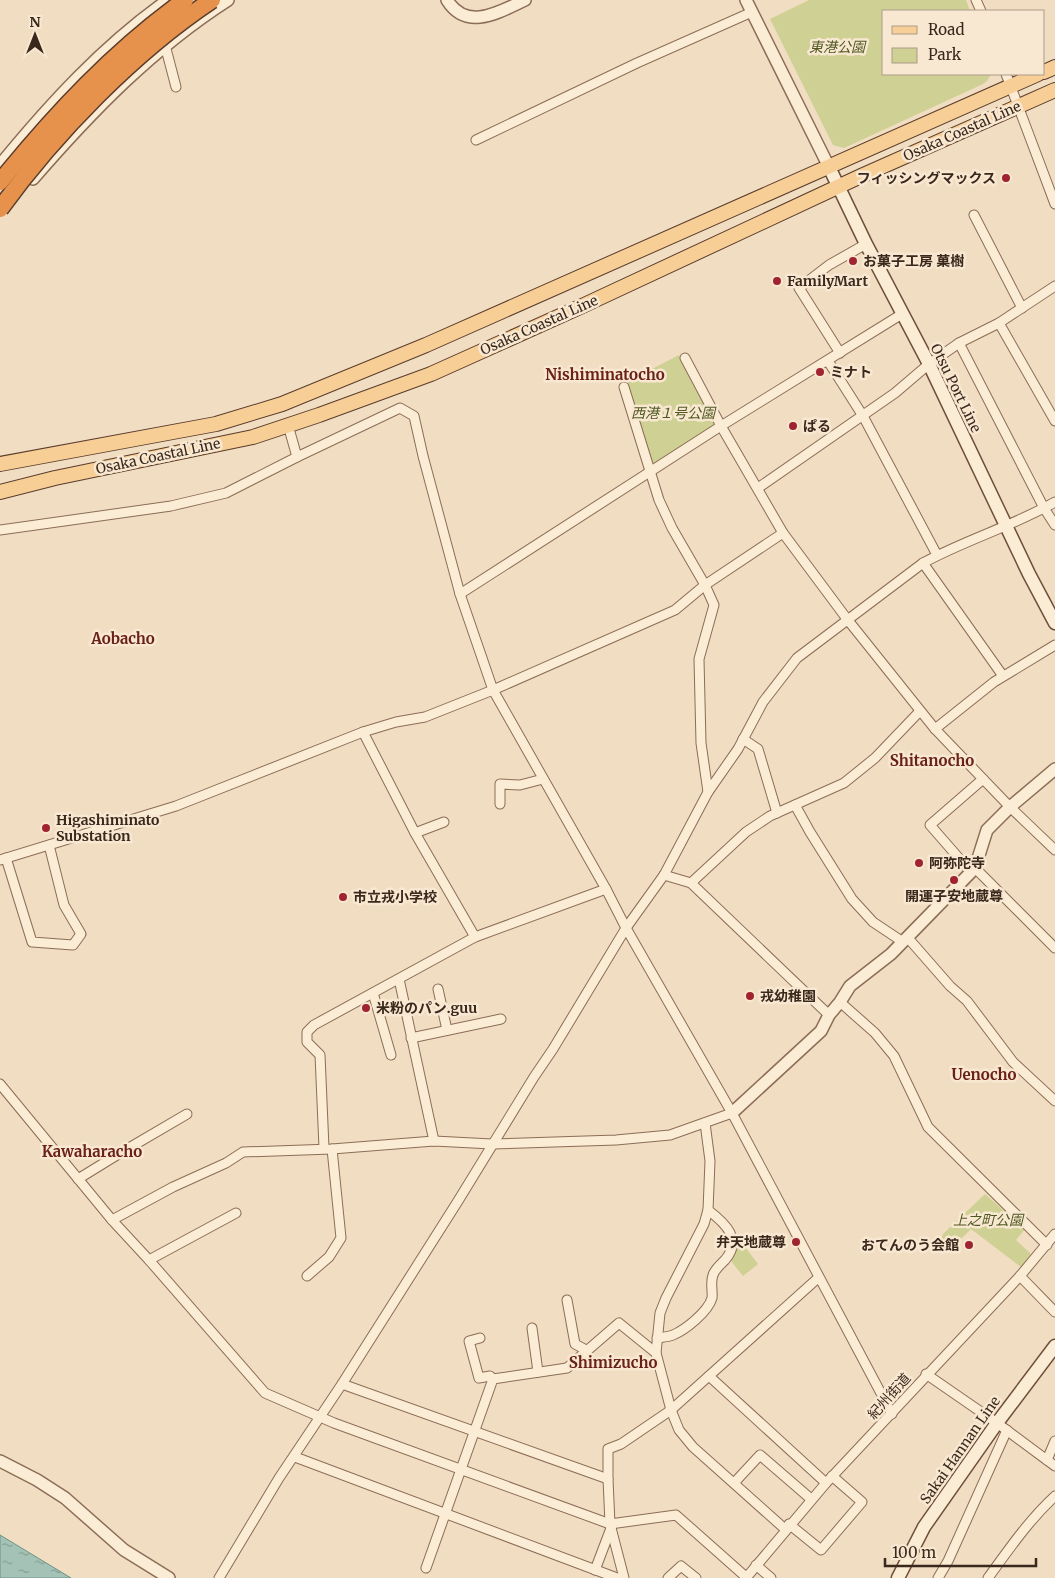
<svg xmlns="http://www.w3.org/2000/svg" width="1055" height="1578" viewBox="0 0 1055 1578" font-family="Merriweather,'Noto Sans JP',serif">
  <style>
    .green { fill: #cfd094 }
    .water { fill: url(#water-ripples); stroke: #6a9284 }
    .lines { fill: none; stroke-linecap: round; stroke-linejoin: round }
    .minor-casing { stroke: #8c6d57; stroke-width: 11 }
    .tertiary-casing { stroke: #8c6d57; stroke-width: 14 }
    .secondary-casing { stroke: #6e4f3a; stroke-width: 15 }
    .primary-casing { stroke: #593c2c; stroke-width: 16 }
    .minor { stroke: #fbecd5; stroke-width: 9 }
    .tertiary { stroke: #fbecd5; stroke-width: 11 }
    .secondary { stroke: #fbecd5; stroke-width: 12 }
    .primary { stroke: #f7ce96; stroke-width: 14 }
    .motorway-bridge-casing { stroke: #593c2c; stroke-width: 19; stroke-linecap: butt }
    .motorway-bridge { stroke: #e6924c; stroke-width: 16 }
    .poi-dot { fill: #9f2331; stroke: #f8e8d1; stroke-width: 2 }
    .labels { text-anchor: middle; stroke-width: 5; stroke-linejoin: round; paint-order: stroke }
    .park-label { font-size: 14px; font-style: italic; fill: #505822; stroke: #f8e8d1 }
    .street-label { font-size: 14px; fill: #3a281c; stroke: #f8e8d1 }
    .poi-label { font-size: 14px; font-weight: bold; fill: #3a281c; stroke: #f8e8d1; text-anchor: start }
    .neighbourhood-label { font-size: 15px; font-weight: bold; fill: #6a2119; stroke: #f8e8d1 }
  </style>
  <defs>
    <pattern id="water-ripples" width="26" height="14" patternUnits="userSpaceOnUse" patternTransform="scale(1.25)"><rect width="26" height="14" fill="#a4c3b6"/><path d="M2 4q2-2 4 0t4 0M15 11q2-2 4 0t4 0" fill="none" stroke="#879e93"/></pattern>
  </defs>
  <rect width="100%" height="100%" fill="#f1ddc1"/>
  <!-- green -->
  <g class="green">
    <path d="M809 0H966L970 11H884V74H991L987 81 983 84 844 148 833 145 770 19Z"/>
    <path d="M679 355 717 425 653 466 627 382Z"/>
    <path d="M985 1194 1025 1229 1016 1240 1031 1254 1021 1267 971 1229 953 1247 941 1241 943 1234Z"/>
    <path d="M739 1239 758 1264 743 1276 731 1261 736 1250 737 1241Z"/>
  </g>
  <!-- water -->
  <path class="water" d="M0 1535 71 1578H0Z"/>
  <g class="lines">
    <defs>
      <g id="minor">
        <path d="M976 0 981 11"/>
        <path d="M165 45 176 87"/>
        <path d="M1006 74 1055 204"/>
        <path d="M476 140 637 63 752 12"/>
        <path d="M974 215 1022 308"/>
        <path d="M999 323 1055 421"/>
        <path d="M959 343 1044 508 1055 525"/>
        <path d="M840 353 799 288 829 265 866 244"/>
        <path d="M685 358 721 426 783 533 847 619 935 729 1010 807 1055 850"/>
        <path d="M828 361 863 416 937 555"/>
        <path d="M624 387 659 500 672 528 705 585 714 605 699 659 701 743 708 792"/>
        <path d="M288 425 297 457 400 408 414 416 423 456 460 594 493 690 606 889 626 928 732 1113 892 1414"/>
        <path d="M758 488 895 393 929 364 959 343 999 323 1055 286"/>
        <path d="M0 530 171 506 226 493 297 457"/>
        <path d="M923 563 1003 676"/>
        <path d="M460 594 721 426 902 314"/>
        <path d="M935 729 994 682 1055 645"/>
        <path d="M363 732 415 833 475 937"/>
        <path d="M743 739 758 749 777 813"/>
        <path d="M500 804V784L520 785 543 779"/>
        <path d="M795 805 810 832 852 899 873 922 903 942"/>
        <path d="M415 833 444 822"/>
        <path d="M6 858 32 942 73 945 81 934 64 905 49 845"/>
        <path d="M0 860 176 806 363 732 396 722 425 717 493 690 675 610 705 585 783 533"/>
        <path d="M975 868 1055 948"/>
        <path d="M971 872 930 825 983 779"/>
        <path d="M664 875 691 883 829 1015"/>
        <path d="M691 883 746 832 770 816 844 783 875 758 920 711"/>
        <path d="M908 938 950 986 967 1001 1013 1062 1055 1101"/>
        <path d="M399 979 434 1141"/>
        <path d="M438 989 447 1030"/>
        <path d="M373 993 391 1055"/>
        <path d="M840 1002 875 1033 894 1056 928 1127 1047 1245"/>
        <path d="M411 1038 501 1019"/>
        <path d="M0 1084 112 1220 149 1260 265 1393 334 1423 610 1524 676 1515 746 1577"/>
        <path d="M705 1123 710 1161 708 1210 704 1224 666 1298 660 1313 656 1353 671 1410 679 1430 693 1447 785 1529"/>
        <path d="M324 1148 320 1055 307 1042V1032L314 1025 475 937 606 889"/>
        <path d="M78 1179 117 1155 187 1114"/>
        <path d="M112 1220 173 1187 226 1163 243 1152 332 1149 434 1141 492 1144 616 1140 670 1135 732 1113"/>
        <path d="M149 1260 236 1213"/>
        <path d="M307 1276 329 1257 341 1238 332 1149"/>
        <path d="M1020 1276 1055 1312"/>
        <path d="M567 1300 575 1344 586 1350"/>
        <path d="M532 1328 538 1372"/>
        <path d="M480 1338 469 1341 479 1378 490 1376 493 1379"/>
        <path d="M657 1338C662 1337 668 1337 673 1335 685 1330 708 1312 712 1298 713 1291 710 1283 713 1275 715 1269 720 1265 725 1260 743 1239 725 1223 708 1210"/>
        <path d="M926 1374 997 1423 1055 1466"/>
        <path d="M709 1376 826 1483"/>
        <path d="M342 1384 608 1479"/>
        <path d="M295 1457 617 1578"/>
        <path d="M1047 1460 1055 1441"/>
        <path d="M734 1483 760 1455 811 1499"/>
        <path d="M789 1524 821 1550 862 1502 832 1476"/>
        <path d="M756 1565 771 1578"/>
        <path d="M426 1568 493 1379 567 1368 619 1323 656 1353"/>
        <path d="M595 1570 611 1528"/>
        <path d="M219 1578 279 1478 342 1384 458 1201 534 1077 553 1049 626 928 664 875 708 792 738 749 763 702 797 658 923 563C965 540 1013 526 1055 502"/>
        <path d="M624 1578 610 1524 608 1479V1449L621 1444 671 1410 818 1278"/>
        <path d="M668 1578 681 1566 696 1578"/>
        <path d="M746 1578 826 1483 1020 1276 1055 1234"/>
        <path d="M938 1578 948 1561 1007 1430"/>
        <path d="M988 1578C1009 1549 1029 1520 1055 1496"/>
      </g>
      <g id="tertiary">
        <path d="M447 0C467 32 499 12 525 0"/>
        <path d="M746 0 829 167"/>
        <path d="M0 165C49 105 104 45 168 0"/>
        <path d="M33 179C91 112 153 48 228 0"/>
        <path d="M732 1113 821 1031 829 1015 840 1002 850 986 891 954 975 868 987 830 1010 807 1055 769"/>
        <path d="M0 1461 37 1480 65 1498 124 1550 169 1578"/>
      </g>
      <g id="secondary">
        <path d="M829 167 866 244 929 364 1029 574 1055 623"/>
        <path d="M898 1578 924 1527 997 1423 1055 1346"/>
      </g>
      <g id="primary">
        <path d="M1044 72 1055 67"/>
        <path d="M0 464 216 424 282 404 426 345 1038 74"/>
        <path d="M0 492 55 478 253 437 319 415 431 374 580 307 861 176 1055 90"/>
      </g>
    </defs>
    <!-- minor casing -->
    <use href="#minor" class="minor-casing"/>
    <!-- tertiary casing -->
    <use href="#tertiary" class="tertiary-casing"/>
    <!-- secondary casing -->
    <use href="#secondary" class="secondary-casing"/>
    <!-- primary casing -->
    <use href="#primary" class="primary-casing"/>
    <!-- minor -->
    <use href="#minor" class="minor"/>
    <!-- tertiary -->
    <use href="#tertiary" class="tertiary"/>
    <!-- secondary -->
    <use href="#secondary" class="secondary"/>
    <!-- primary -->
    <use href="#primary" class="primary"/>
    <defs>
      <g id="motorway-bridge">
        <path d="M0 182C55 114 114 51 185 0"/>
        <path d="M0 209C55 133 134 52 212 0"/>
      </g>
    </defs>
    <!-- motorway-bridge casing -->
    <use href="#motorway-bridge" class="motorway-bridge-casing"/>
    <!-- motorway-bridge -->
    <use href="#motorway-bridge" class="motorway-bridge"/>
  </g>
  <!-- markers -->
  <g class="poi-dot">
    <circle cx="1006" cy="178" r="5"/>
    <circle cx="853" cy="261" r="5"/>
    <circle cx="777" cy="281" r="5"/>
    <circle cx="820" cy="372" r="5"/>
    <circle cx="793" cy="426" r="5"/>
    <circle cx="46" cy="828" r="5"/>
    <circle cx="919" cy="863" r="5"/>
    <circle cx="954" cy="880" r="5"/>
    <circle cx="343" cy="897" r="5"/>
    <circle cx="750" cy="996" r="5"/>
    <circle cx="366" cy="1008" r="5"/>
    <circle cx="796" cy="1242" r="5"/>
    <circle cx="969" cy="1245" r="5"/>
  </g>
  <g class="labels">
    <!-- park labels -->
    <g class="park-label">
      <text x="837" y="52">東港公園</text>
      <text x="673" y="418">西港１号公園</text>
      <text x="988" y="1225">上之町公園</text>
    </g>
    <!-- street labels -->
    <g class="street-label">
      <text transform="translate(962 131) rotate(-24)" y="5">Osaka Coastal Line</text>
      <text transform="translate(539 325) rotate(-24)" y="5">Osaka Coastal Line</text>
      <text transform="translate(956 388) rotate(64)" y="5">Otsu Port Line</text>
      <text transform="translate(158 456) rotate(-12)" y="5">Osaka Coastal Line</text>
      <text transform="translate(889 1396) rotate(-48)" y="5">紀州街道</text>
      <text transform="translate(960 1450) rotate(-55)" y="5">Sakai Hannan Line</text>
    </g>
    <!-- poi labels -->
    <g class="poi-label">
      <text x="996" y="183" text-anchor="end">フィッシングマックス</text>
      <text x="863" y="266">お菓子工房 菓樹</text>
      <text x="787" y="286">FamilyMart</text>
      <text x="830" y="377">ミナト</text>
      <text x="803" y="431">ぱる</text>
      <text x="56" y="825">Higashiminato<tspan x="56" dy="16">Substation</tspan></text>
      <text x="929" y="868">阿弥陀寺</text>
      <text x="954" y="901" text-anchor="middle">開運子安地蔵尊</text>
      <text x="353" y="902">市立戎小学校</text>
      <text x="760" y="1001">戎幼稚園</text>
      <text x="376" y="1013">米粉のパン.guu</text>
      <text x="786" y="1247" text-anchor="end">弁天地蔵尊</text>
      <text x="959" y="1250" text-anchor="end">おてんのう会館</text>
    </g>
    <!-- neighbourhood labels -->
    <g class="neighbourhood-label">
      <text x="605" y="380">Nishiminatocho</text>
      <text x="123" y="644">Aobacho</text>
      <text x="932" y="766">Shitanocho</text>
      <text x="984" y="1080">Uenocho</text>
      <text x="92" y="1157">Kawaharacho</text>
      <text x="613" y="1368">Shimizucho</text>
    </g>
  </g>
  <!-- legend -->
  <rect x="882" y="10" width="162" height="65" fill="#f8e8d1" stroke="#ac9b89"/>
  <rect x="892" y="26" width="25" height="8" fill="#f7ce96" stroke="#ac9b89"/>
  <text x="928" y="35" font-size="15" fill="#3a281c">Road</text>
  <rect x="892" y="48" width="25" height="15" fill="#cfd094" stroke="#ac9b89"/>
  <text x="928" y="60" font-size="15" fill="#3a281c">Park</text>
  <!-- north arrow -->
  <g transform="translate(35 35)" stroke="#f8e8d1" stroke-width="4" paint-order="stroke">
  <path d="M0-4L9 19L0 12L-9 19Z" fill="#3a281c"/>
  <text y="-8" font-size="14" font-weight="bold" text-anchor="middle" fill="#3a281c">N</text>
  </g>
  <!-- scale -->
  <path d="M885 1558v8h151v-8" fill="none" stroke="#3a281c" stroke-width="2.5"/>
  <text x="892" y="1558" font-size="15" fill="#3a281c" stroke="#f8e8d1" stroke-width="4" paint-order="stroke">100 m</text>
</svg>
